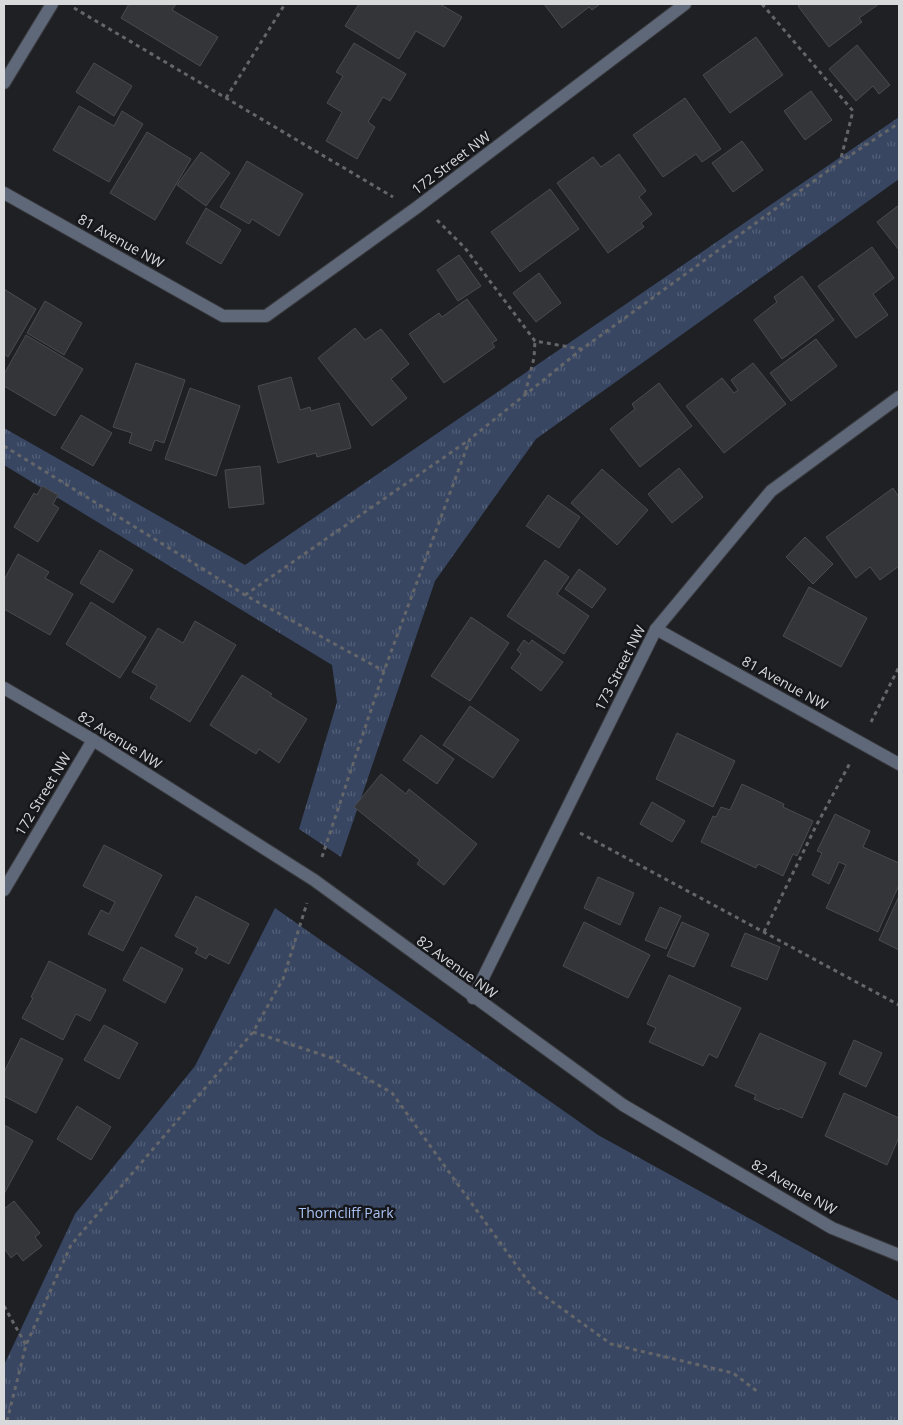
<svg xmlns="http://www.w3.org/2000/svg" width="903" height="1425" viewBox="0 0 903 1425" font-family="'Open Sans',sans-serif">
  <style>
    .park { fill: url(#park-tufts) }
    .building { fill: #343539; stroke: #494b4f }
    .lines { fill: none; stroke-linecap: round; stroke-linejoin: round }
    .minor-casing { stroke: #393a3e; stroke-width: 14 }
    .path { stroke: #646669; stroke-width: 3; stroke-dasharray: 4 4; stroke-linecap: butt }
    .minor { stroke: #5f6879; stroke-width: 12 }
    .labels { text-anchor: middle; stroke-width: 5; stroke-linejoin: round; paint-order: stroke }
    .street-label { font-size: 14px; fill: #d7d9db; stroke: #16171a }
    .park-label { font-size: 14px; fill: #aac2f4; stroke: #16171a }
  </style>
  <defs>
    <pattern id="park-tufts" width="24" height="20" patternUnits="userSpaceOnUse" patternTransform="scale(1.25)"><rect width="24" height="20" fill="#384662"/><path d="M3 7l-1-3M5 7V3M7 7l1-3M15 17l-1-3M17 17v-4M19 17l1-3" fill="none" stroke="#546078"/></pattern>
  </defs>
  <rect width="100%" height="100%" fill="#1f2024"/>
  <!-- park -->
  <g class="park">
    <path d="M899 117V179L536 439 435 581 341 857 299 829 337 702 332 665 4 465V428L245 565Z"/>
    <path d="M275 908 598 1135 899 1301V1421H4V1365L75 1214 195 1066Z"/>
  </g>
  <!-- building -->
  <g class="building">
    <path d="M129 4H176L172 10 218 37 200 66 121 18Z"/>
    <path d="M359 4H427L429 5 430 4H440L462 17 444 47 416 31 399 59 345 26Z"/>
    <path d="M544 4H600L592 10 589 7 562 28Z"/>
    <path d="M801 4H879L859 18 862 22 829 47 798 6Z"/>
    <path d="M756 37 783 75 730 113 703 75Z"/>
    <path d="M354 43 406 74 390 101 383 97 368 122 375 127 357 159 326 141 342 112 327 103 343 76 336 72Z"/>
    <path d="M857 45 890 85 879 94 873 86 856 101 829 69Z"/>
    <path d="M94 63 132 86 114 116 76 92Z"/>
    <path d="M811 91 832 120 805 140 784 111Z"/>
    <path d="M685 98 721 149 702 162 696 154 663 177 633 135Z"/>
    <path d="M79 106 114 126 122 111 143 124 109 182 53 150Z"/>
    <path d="M147 132 191 159 155 220 110 193Z"/>
    <path d="M742 141 763 170 733 192 712 163Z"/>
    <path d="M201 152 230 173 206 206 177 185Z"/>
    <path d="M619 154 646 191 639 197 652 214 641 223 644 227 608 253 557 183 593 157 601 167Z"/>
    <path d="M247 161 303 194 279 236 252 219 249 224 220 207Z"/>
    <path d="M550 189 579 229 520 272 491 232Z"/>
    <path d="M899 205V250L877 222Z"/>
    <path d="M206 208 241 230 221 264 186 243Z"/>
    <path d="M872 247 894 278 873 294 888 315 856 338 818 286Z"/>
    <path d="M459 255 481 286 458 301 437 270Z"/>
    <path d="M539 273 561 303 536 322 513 293Z"/>
    <path d="M802 276 834 320 782 359 754 320 777 302 774 297Z"/>
    <path d="M4 289 36 309 8 357 4 354Z"/>
    <path d="M467 299 497 340 492 343 495 347 444 383 409 334 439 313 442 317Z"/>
    <path d="M45 301 82 323 64 355 27 333Z"/>
    <path d="M355 328 365 340 381 329 409 364 391 379 407 398 372 426 318 358Z"/>
    <path d="M26 335 83 369 55 416 4 386V374Z"/>
    <path d="M816 339 837 366 791 401 770 373Z"/>
    <path d="M136 363 185 380 164 443 155 440 151 451 129 443 132 433 113 427Z"/>
    <path d="M753 363 786 404 724 453 686 406 722 378 734 393 738 390 731 380Z"/>
    <path d="M291 377 300 410 310 407 311 411 339 403 351 448 317 457 316 453 278 463 258 386Z"/>
    <path d="M659 383 692 426 640 467 610 429 635 409 632 404Z"/>
    <path d="M190 388 240 406 216 476 165 459Z"/>
    <path d="M81 415 112 433 93 466 61 448Z"/>
    <path d="M260 466 264 504 229 508 225 470Z"/>
    <path d="M679 468 703 497 672 523 648 494Z"/>
    <path d="M602 469 648 510 617 545 571 503Z"/>
    <path d="M42 486 58 495 53 504 59 508 38 542 14 527 34 493 37 495Z"/>
    <path d="M893 488 899 497V566L880 580 870 567 856 578 826 537Z"/>
    <path d="M548 495 580 517 559 548 526 526Z"/>
    <path d="M805 537 833 564 813 584 786 557Z"/>
    <path d="M100 550 133 570 113 603 80 583Z"/>
    <path d="M18 554 49 572 45 578 73 594 50 635 4 609V580Z"/>
    <path d="M545 560 569 577 557 594 589 616 564 654 507 616Z"/>
    <path d="M579 569 606 589 592 608 565 589Z"/>
    <path d="M809 587 867 618 841 667 783 636Z"/>
    <path d="M91 602 146 637 120 678 66 644Z"/>
    <path d="M471 617 509 643 470 701 431 676Z"/>
    <path d="M195 621 236 645 190 722 150 698 157 686 132 672 158 628 183 643Z"/>
    <path d="M524 640 529 644 532 640 563 662 541 691 511 668 521 654 517 650Z"/>
    <path d="M242 675 272 694 270 696 307 719 279 763 259 749 256 754 210 725Z"/>
    <path d="M470 706 519 740 493 778 443 745Z"/>
    <path d="M677 733 735 761 713 807 656 779Z"/>
    <path d="M421 735 454 759 437 784 403 760Z"/>
    <path d="M381 774 406 794 409 789 477 844 444 885 417 864 420 860 354 807Z"/>
    <path d="M742 784 784 804 783 807 813 821 797 856 793 854 783 876 758 864 756 868 701 842 713 816 716 817 721 807 730 810Z"/>
    <path d="M652 802 685 821 672 842 640 824Z"/>
    <path d="M835 814 870 831 863 847 899 863V885L878 932 826 908 846 865 839 862 829 884 812 875 822 853 817 851Z"/>
    <path d="M104 845 162 875 123 951 88 934 101 910 109 914 115 902 83 886Z"/>
    <path d="M598 877 634 893 620 925 584 908Z"/>
    <path d="M196 896 249 924 229 964 209 954 206 959 195 953 198 948 175 936Z"/>
    <path d="M899 896V950L879 940Z"/>
    <path d="M660 907 681 916 666 949 645 940Z"/>
    <path d="M584 922 650 955 628 998 563 966Z"/>
    <path d="M682 922 709 934 694 967 667 956Z"/>
    <path d="M745 933 780 947 767 980 731 966Z"/>
    <path d="M141 947 183 969 165 1003 123 980Z"/>
    <path d="M49 961 106 990 90 1021 76 1014 63 1040 22 1018 33 998 31 997Z"/>
    <path d="M669 975 741 1008 717 1058 709 1054 703 1066 649 1042 656 1028 647 1024Z"/>
    <path d="M104 1025 138 1043 119 1079 84 1060Z"/>
    <path d="M760 1033 826 1063 802 1118 780 1108 779 1110 754 1099 756 1095 735 1086Z"/>
    <path d="M21 1038 63 1059 36 1113 4 1096V1072Z"/>
    <path d="M854 1040 882 1053 866 1087 839 1074Z"/>
    <path d="M844 1093 899 1118V1137L887 1165 825 1136Z"/>
    <path d="M77 1106 111 1127 91 1160 57 1139Z"/>
    <path d="M4 1125 33 1141 4 1194Z"/>
    <path d="M14 1201 40 1233 35 1237 42 1246 23 1261 17 1253 11 1258 4 1248V1209Z"/>
  </g>
  <g class="lines">
    <defs>
      <g id="minor">
        <path d="M4 83 52 4"/>
        <path d="M4 193 223 316H266L416 208 685 4"/>
        <path d="M656 629 899 764"/>
        <path d="M4 688 93 740 314 880 623 1105 832 1228 899 1255"/>
        <path d="M4 890 93 740"/>
        <path d="M473 998 656 629 771 491 899 397"/>
      </g>
    </defs>
    <!-- minor casing -->
    <use href="#minor" class="minor-casing"/>
    <!-- path -->
    <g class="path">
      <path d="M762 4 853 111 840 162"/>
      <path d="M74 8 393 197"/>
      <path d="M226 98 285 4"/>
      <path d="M437 220 465 248 535 341 581 349"/>
      <path d="M525 394 534 358 535 341"/>
      <path d="M4 446 245 595 384 671"/>
      <path d="M245 595 469 440"/>
      <path d="M871 722 899 667"/>
      <path d="M580 833 899 1005"/>
      <path d="M322 857 384 671 470 439 582 349 840 162 899 123"/>
      <path d="M764 932 815 828 850 763"/>
      <path d="M253 1032 332 1058 392 1093 532 1287 611 1344 733 1373 758 1392"/>
      <path d="M4 1306 26 1345"/>
      <path d="M7 1421 26 1345 71 1245 253 1032 283 979 307 903"/>
    </g>
    <!-- minor -->
    <use href="#minor" class="minor"/>
  </g>
  <g class="labels">
    <!-- street labels -->
    <g class="street-label">
      <text transform="translate(451 163) rotate(-37)" y="5">172 Street NW</text>
      <text transform="translate(121 241) rotate(29)" y="5">81 Avenue NW</text>
      <text transform="translate(620 668) rotate(-63)" y="5">173 Street NW</text>
      <text transform="translate(785 683) rotate(29)" y="5">81 Avenue NW</text>
      <text transform="translate(120 740) rotate(32)" y="5">82 Avenue NW</text>
      <text transform="translate(43 794) rotate(-59)" y="5">172 Street NW</text>
      <text transform="translate(457 967) rotate(36)" y="5">82 Avenue NW</text>
      <text transform="translate(794 1187) rotate(30)" y="5">82 Avenue NW</text>
    </g>
    <!-- park labels -->
    <g class="park-label">
      <text x="346" y="1218">Thorncliff Park</text>
    </g>
  </g>
  <!-- border -->
  <rect width="903" height="1425" fill="none" stroke="#d7d9db" stroke-width="10"/>
</svg>
